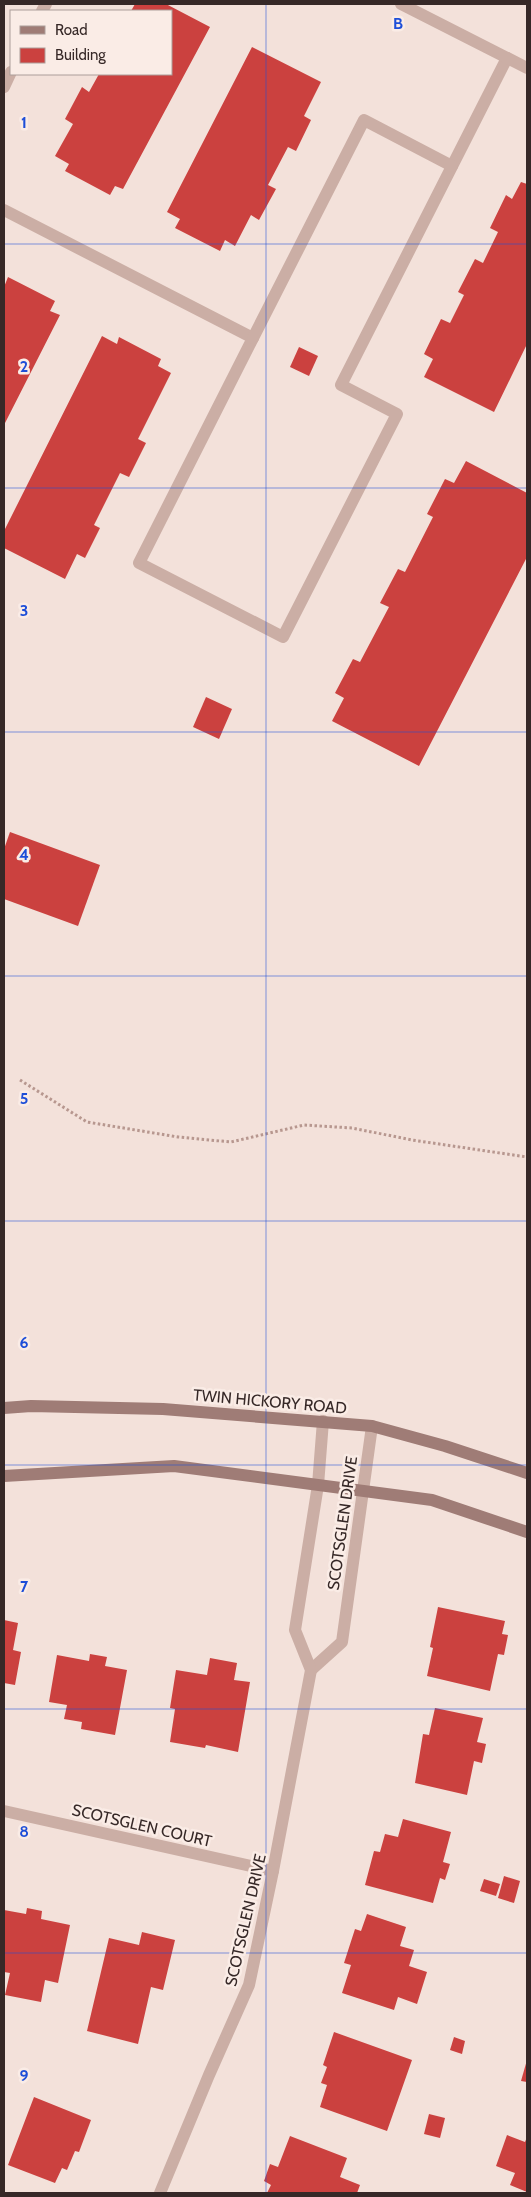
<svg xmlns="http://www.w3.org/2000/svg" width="531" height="2197" viewBox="0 0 531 2197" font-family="Cabin,sans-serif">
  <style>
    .building { fill: #cb413f }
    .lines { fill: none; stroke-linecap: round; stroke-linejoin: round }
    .path { stroke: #b7978f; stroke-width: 3; stroke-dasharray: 2.5 2.5; stroke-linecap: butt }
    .service { stroke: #cbaea5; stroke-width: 12 }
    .minor { stroke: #cbaea5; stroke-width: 12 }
    .tertiary { stroke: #cbaea5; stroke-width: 12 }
    .secondary { stroke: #9f7c76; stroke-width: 12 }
    .grid { fill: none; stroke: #1d4ed8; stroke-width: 1; stroke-opacity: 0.55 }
    .labels { text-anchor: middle; stroke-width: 5; stroke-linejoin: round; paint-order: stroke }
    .street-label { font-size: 16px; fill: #362827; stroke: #faece6 }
    .grid-label { font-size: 16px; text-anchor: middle; font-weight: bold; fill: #1d4ed8; stroke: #faece6; stroke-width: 5; stroke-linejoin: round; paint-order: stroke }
  </style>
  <rect width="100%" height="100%" fill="#f3e1da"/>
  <!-- building -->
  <g class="building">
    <path d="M135 4H166L210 27 123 189 115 186 110 195 65 171 69 164 55 156 73 124 65 119 82 87 89 92 99 74H171V11H131Z"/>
    <path d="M252 47 321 82 304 116 311 120 296 151 288 147 268 185 276 189 259 220 251 215 235 246 225 240 220 251 175 228 180 219 167 212Z"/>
    <path d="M521 182 527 184V344L494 412 424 377 433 359 424 354 441 319 450 323 464 295 458 292 475 259 483 263 498 232 490 228 506 195 512 199Z"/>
    <path d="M8 277 55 301 50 311 60 315 4 425V287Z"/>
    <path d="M102 336 117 344 119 337 161 359 158 366 171 373 138 439 146 443 129 477 120 473 94 525 100 528 85 558 77 554 65 579 4 548V531Z"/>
    <path d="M299 347 318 356 309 376 290 367Z"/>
    <path d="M466 461 527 493V557L419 766 332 721 344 698 335 693 353 659 360 662 389 607 380 603 398 569 405 572 433 517 427 514 445 479 454 483Z"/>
    <path d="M206 697 232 709 219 739 193 727Z"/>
    <path d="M10 832 100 865 78 926 4 899V849Z"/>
    <path d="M438 1607 505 1621 502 1634 508 1635 504 1655 498 1654 490 1691 427 1676 433 1648 430 1647Z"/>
    <path d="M4 1620 18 1623 13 1650 21 1652 15 1685 4 1683Z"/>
    <path d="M90 1654 107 1657 105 1666 127 1670 115 1735 81 1729 82 1722 64 1719 67 1705 49 1702 57 1655 89 1661Z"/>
    <path d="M210 1658 237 1663 234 1680 250 1682 238 1752 206 1745 205 1748 170 1742 175 1709 170 1708 176 1670 207 1675Z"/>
    <path d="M435 1708 483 1718 477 1742 486 1744 482 1763 474 1761 467 1795 415 1783 423 1734 429 1735Z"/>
    <path d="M403 1819 451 1832 443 1862 450 1864 445 1880 440 1878 433 1903 365 1885 374 1851 380 1852 385 1834 398 1837Z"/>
    <path d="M504 1876 520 1881 514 1903 498 1898Z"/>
    <path d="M484 1879 500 1884 496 1896 480 1891Z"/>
    <path d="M27 1908 42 1911 41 1919 70 1925 58 1983 45 1980 41 2002 5 1995 10 1973 4 1972V1910L26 1914Z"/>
    <path d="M367 1914 406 1927 400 1946 414 1950 409 1966 427 1972 417 2004 398 1997 394 2010 342 1993 351 1965 344 1963 355 1929 361 1931Z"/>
    <path d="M142 1932 175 1940 163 1990 151 1987 138 2044 87 2031 109 1938 139 1945Z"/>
    <path d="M334 2032 412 2060 387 2131 320 2107 327 2085 321 2083 327 2067 323 2065Z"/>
    <path d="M454 2037 465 2041 462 2054 450 2050Z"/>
    <path d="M527 2060V2082L521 2081Z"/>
    <path d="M34 2097 91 2120 79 2152 75 2151 67 2170 62 2168 55 2183 8 2165Z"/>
    <path d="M429 2114 445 2118 440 2138 424 2134Z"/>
    <path d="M507 2135 525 2142 527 2137V2192L510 2185 515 2173 496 2166Z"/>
    <path d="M290 2136 347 2158 340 2177 360 2185 357 2193H267L271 2185 264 2181 270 2164 278 2167Z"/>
  </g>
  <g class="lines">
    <!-- path -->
    <path class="path" d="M20 1080 87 1122 178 1137 231 1142 304 1125 352 1128 412 1140 527 1157"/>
    <!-- service -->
    <g class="service">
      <path d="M42 11 46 4"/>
      <path d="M4 87 11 72"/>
      <path d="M4 210 253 338 139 563 283 637 397 414 341 385 507 58"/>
      <path d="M253 338 364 120 452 166"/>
    </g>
    <!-- minor -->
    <g class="minor">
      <path d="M311 1670 342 1642 372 1426"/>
      <path d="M4 1811 273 1871"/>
      <path d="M160 2193 209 2075 249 1985 273 1871 311 1670 295 1630 318 1485 323 1421"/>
    </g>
    <!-- tertiary -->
    <path class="tertiary" d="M401 4 527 68"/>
    <!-- secondary -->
    <g class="secondary">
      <path d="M4 1408 31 1406 163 1409 372 1426 445 1446 527 1473"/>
      <path d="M4 1476 174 1466 432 1500 527 1532"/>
    </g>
  </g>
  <!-- grid -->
  <path class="grid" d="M266 4V2193M4 244H527M4 488H527M4 732H527M4 976H527M4 1221H527M4 1465H527M4 1709H527M4 1953H527"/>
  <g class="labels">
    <!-- street labels -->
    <g class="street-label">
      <text transform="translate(270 1401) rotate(5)" y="6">TWIN HICKORY ROAD</text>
      <text transform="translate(342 1523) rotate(-82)" y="6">SCOTSGLEN DRIVE</text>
      <text transform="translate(142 1825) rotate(13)" y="6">SCOTSGLEN COURT</text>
      <text transform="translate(245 1920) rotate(-77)" y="6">SCOTSGLEN DRIVE</text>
    </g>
  </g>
  <g class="grid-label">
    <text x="398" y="29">B</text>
    <text x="24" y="128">1</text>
    <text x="24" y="372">2</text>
    <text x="24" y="616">3</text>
    <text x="24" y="860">4</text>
    <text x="24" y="1104">5</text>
    <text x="24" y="1348">6</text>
    <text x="24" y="1592">7</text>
    <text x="24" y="1837">8</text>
    <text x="24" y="2081">9</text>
  </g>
  <!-- border -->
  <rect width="531" height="2197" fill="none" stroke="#362827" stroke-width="10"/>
  <!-- legend -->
  <rect x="10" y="10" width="162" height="65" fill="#faece6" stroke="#ac9e9a"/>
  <rect x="20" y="26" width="25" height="8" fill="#9f7c76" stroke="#ac9e9a"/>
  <text x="55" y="35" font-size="15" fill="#362827">Road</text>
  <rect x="20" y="48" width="25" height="15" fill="#cb413f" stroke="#ac9e9a"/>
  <text x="55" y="60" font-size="15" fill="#362827">Building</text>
</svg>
